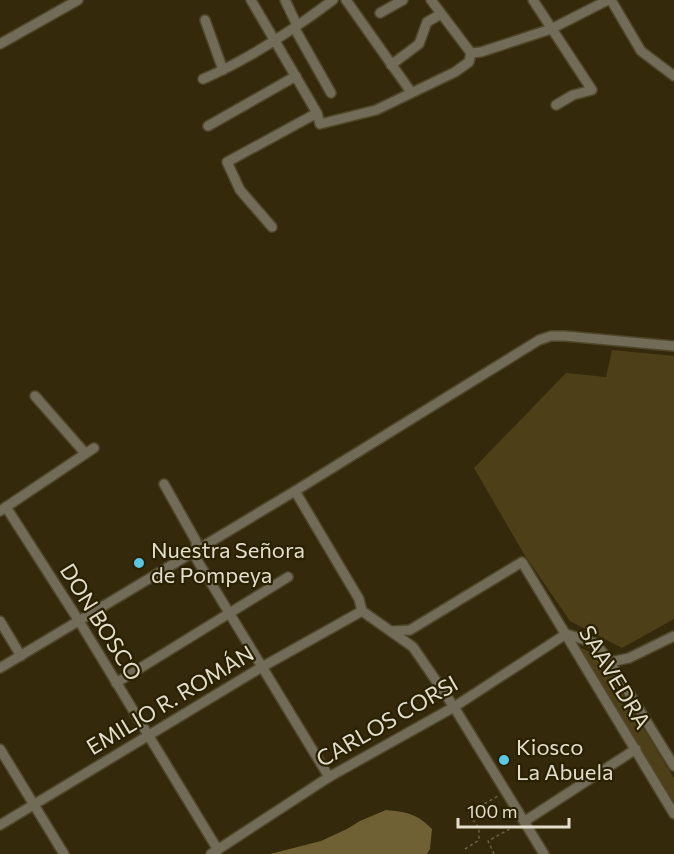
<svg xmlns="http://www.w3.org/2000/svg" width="674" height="854" viewBox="0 0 674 854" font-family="Commissioner,sans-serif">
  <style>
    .green { fill: #4d4018 }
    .water { fill: #706134 }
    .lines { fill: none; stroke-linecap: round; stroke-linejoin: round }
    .minor-casing { stroke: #50472a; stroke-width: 12 }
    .path { stroke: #6a6146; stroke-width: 1.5; stroke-dasharray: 3 3; stroke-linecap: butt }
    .minor { stroke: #716b58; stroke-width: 9 }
    .poi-dot { fill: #5ac8e5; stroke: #2a2002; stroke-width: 2 }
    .labels { text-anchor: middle; stroke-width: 4.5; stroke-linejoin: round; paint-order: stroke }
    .poi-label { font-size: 22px; fill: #e3decc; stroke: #2a2002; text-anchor: start }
    .street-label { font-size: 22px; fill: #e3decc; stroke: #2a2002 }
  </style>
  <rect width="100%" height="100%" fill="#342a0b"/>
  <!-- green -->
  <g class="green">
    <path d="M612 350 674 356V619L622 648 570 621 524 554 474 468 566 373 606 377Z"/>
    <path d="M579 647 590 652 606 667 674 778V803Z"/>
  </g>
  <!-- water -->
  <path class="water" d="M386 810C408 812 417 814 432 829L430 849 427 854H270L321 841 347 829 360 821Z"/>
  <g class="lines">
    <defs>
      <g id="minor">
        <path d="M251 0 317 113 320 124 376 110 455 72 469 62 471 53 481 52 551 29 608 0"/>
        <path d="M285 0 296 23 295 29 331 93"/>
        <path d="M346 0 411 92"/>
        <path d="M431 0 471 53"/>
        <path d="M533 0 592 90 573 95 556 105"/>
        <path d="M611 0 641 51 674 76"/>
        <path d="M380 13 403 0"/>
        <path d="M205 20 223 70"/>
        <path d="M0 44 78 0"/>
        <path d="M391 65 419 44 427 22 441 14"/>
        <path d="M203 79C250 59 293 30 333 0"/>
        <path d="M208 126 296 76"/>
        <path d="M272 227 240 190 227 162 317 113"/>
        <path d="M35 396 85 453"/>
        <path d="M164 484 196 541 197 560 329 777"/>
        <path d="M295 491 359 599 362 611 413 647 454 707 544 854"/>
        <path d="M6 507 79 621 218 850"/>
        <path d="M0 511 94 448"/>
        <path d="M0 621 21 656"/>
        <path d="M393 631 410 630 522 562 674 814"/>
        <path d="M566 634 595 643 610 662 674 766"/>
        <path d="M610 662 629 658 674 636"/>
        <path d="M0 668 295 491 539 340 551 336H565L674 346"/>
        <path d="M116 683 288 577"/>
        <path d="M0 749 64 854"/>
        <path d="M525 821 636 749"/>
        <path d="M0 825 262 667 362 611"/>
        <path d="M211 854 329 777 454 707 566 634"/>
      </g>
    </defs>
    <!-- minor casing -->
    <use href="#minor" class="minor-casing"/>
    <!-- path -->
    <g class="path">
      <path d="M465 849 479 840V828L468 813 498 796"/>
      <path d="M494 854 488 841 517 825"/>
    </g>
    <!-- minor -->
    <use href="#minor" class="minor"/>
  </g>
  <!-- markers -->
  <g class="poi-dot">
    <circle cx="139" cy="563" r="6"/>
    <circle cx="504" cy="760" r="6"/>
  </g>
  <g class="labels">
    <!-- poi labels -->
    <g class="poi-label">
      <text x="151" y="558">Nuestra Señora<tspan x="151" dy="25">de Pompeya</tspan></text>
      <text x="516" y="755">Kiosco<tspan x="516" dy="25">La Abuela</tspan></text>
    </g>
    <!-- street labels -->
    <g class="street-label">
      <text transform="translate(101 622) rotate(58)" y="8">DON BOSCO</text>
      <text transform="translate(615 677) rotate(59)" y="8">SAAVEDRA</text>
      <text transform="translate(170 700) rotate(-31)" y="8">EMILIO R. ROMÁN</text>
      <text transform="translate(387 721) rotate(-30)" y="8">CARLOS CORSI</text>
    </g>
  </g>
  <!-- scale -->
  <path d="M458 818v9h111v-9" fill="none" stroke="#e3decc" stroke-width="3"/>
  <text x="467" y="818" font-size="18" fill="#e3decc" stroke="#2a2002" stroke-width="4.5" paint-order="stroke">100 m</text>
</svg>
